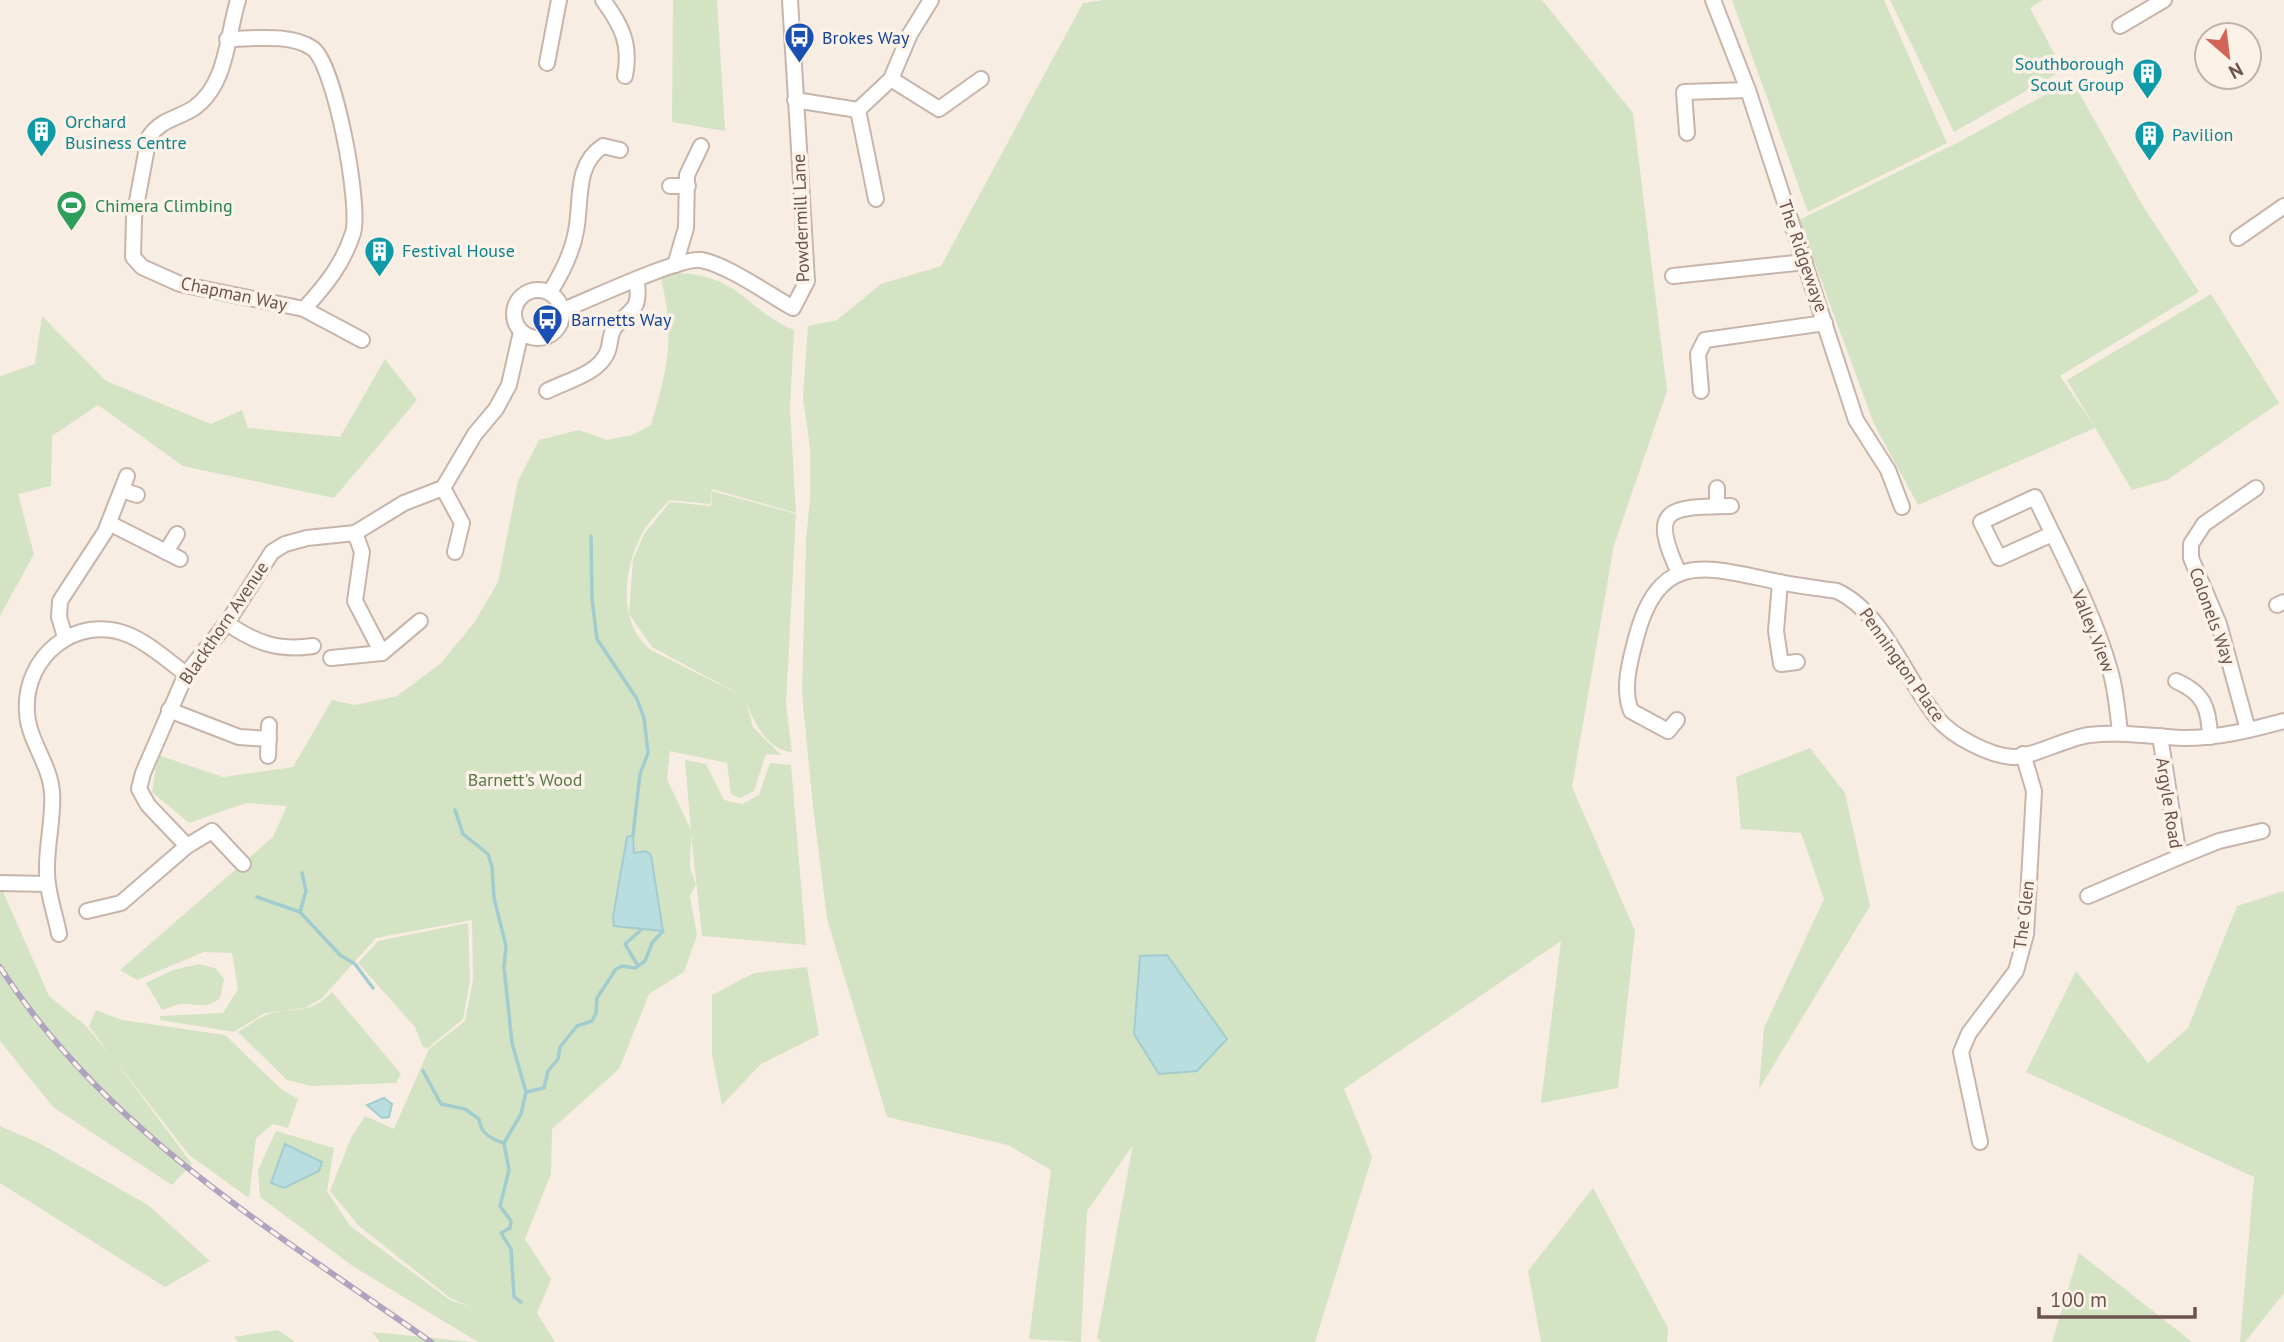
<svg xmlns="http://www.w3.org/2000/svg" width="2284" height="1342" viewBox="0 0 2284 1342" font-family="'PT Sans',sans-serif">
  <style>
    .green { fill: #d4e3c4 }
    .water { fill: #badedf; stroke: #a2cdcf; stroke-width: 2 }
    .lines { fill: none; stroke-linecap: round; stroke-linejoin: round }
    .stream { stroke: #a2cdcf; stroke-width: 3.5 }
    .minor-casing { stroke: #c7b5ac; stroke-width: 18 }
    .minor { stroke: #fff; stroke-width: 14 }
    .rail-casing { stroke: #afa4bf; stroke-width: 6 }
    .rail { stroke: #fcf2e8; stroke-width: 3.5; stroke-dasharray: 10; stroke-linecap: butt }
    .labels { text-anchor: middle; stroke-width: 7; stroke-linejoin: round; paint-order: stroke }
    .transit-label { font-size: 18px; fill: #164399; stroke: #fcf2e8; text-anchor: start }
    .culture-label { font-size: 18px; fill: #0d838f; stroke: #fcf2e8; text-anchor: start }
    .leisure-label { font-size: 18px; fill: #27864d; stroke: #fcf2e8; text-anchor: start }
    .street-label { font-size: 18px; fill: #6c544d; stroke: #fcf2e8 }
    .park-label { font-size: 18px; fill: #5c774a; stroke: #fcf2e8 }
  </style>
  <rect width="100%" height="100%" fill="#f8ede3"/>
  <!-- green -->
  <g class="green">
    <path d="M673 0H717L725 131 672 122Z"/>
    <path d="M1103 0H1542L1633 113 1667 391 1614 545 1572 787 1635 931 1618 1088 1541 1103 1561 941 1344 1089 1372 1157 1315 1342H1101L1097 1338 1133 1145 1087 1211 1081 1342 1029 1339 1051 1170 1008 1145 887 1117 827 919 813 807 802 694 806 540 810 498V448L803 398 808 326 837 320 881 284 941 266 1083 3Z"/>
    <path d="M1732 0H1884L1947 143 1808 212Z"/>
    <path d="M1890 0H2043L2030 8 2063 70 1954 132Z"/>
    <path d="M2072 80 2141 203 2199 292 2060 376 2094 426 2067 380 2211 294 2279 403 2167 480 2132 490 2095 428 1918 505 1874 424 1799 220 1957 143Z"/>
    <path d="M678 273C739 275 745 309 794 330L790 408 796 513 712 489 710 504 669 500C660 511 648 522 642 534 623 569 617 623 651 650L744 697 652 647 629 614 633 560 644 534 670 502 711 506 712 491 796 514 786 704 792 752C767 750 754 722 746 702L753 727 781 755 766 754 754 791 740 798 731 794 727 763 670 751 667 779 691 830 685 760 706 764 724 800 742 804 759 795 770 763 791 765 806 945 702 936 691 834 690 868 696 884 690 896 697 935 684 972 649 994 619 1069 552 1129 551 1174 525 1239 551 1279 537 1313 555 1342H478L354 1267 260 1197 258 1170 276 1131 334 1148 327 1191 350 1226 450 1300 471 1307 450 1298 359 1226 330 1191 351 1138 365 1116 394 1129 429 1049 465 1021 473 980 472 920 376 938 321 999 304 1008 265 1013 234 1032 160 1020V1016L223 1013 238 989 232 953 204 952 137 980 120 970 273 837 287 806 246 803 189 823 152 792 158 755 223 777 293 767 332 700 355 705 397 696 440 664 474 623 498 582 518 481 539 440 579 430 607 440 632 435 651 425C668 367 675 338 661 278Z"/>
    <path d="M42 316 106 381 211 424 242 410 248 428 340 437 385 359 417 400 334 498 183 466 98 405 52 436 51 486 18 494 34 554 0 616V376L35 364Z"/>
    <path d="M1810 748 1845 793 1870 906 1759 1089 1764 1028 1824 899 1801 833 1741 829 1736 777Z"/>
    <path d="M0 885 49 996 86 1026 109 1054 89 1026 96 1010 122 1020 225 1035 280 1088 298 1099 288 1128 273 1124 256 1138 249 1198 189 1155 111 1055 192 1164 172 1185 53 1107 0 1041Z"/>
    <path d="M2284 891V1293L2245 1342H2240L2254 1177 2026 1072 2076 971 2148 1063 2188 1028 2237 906Z"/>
    <path d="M468 923 470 981 463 1019 428 1048 423 1047 415 1027 358 963 378 941Z"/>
    <path d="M199 964 215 968 224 979 220 998C209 1008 200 1005 186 1004 178 1003 169 1008 162 1010L146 983 173 970Z"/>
    <path d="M807 967 819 1035 761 1064 722 1105 712 1055V995L754 973Z"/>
    <path d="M332 992 401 1074 396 1083 311 1086 287 1080 238 1032C247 1027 256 1019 266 1015 293 1005 308 1017 332 992Z"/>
    <path d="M0 1126 41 1144 148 1205 210 1261 165 1287 0 1183Z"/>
    <path d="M1593 1188 1668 1328 1667 1342H1541L1528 1271Z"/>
    <path d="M2079 1253 2191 1341 2190 1342H2052Z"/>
    <path d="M278 1330 295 1342H238L234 1337Z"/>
    <path d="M372 1332 474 1342H380Z"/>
  </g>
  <!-- water -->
  <g class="water">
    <path d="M633 835 634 853 646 851 651 855 663 931 614 926 613 917 627 837Z"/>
    <path d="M1167 955 1227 1039 1197 1071 1159 1074 1134 1034 1140 956Z"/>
    <path d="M384 1098 392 1104 389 1117 382 1118 367 1105Z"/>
    <path d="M285 1144 322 1162 319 1171 284 1188 271 1183Z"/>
  </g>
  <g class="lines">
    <!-- stream -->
    <g class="stream">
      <path d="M591 536 592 599 597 639 637 699 644 718 648 753 640 774 633 835"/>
      <path d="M455 810 463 834 488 854 492 867 494 898 506 946 504 967 512 1043 526 1092 521 1114 504 1143 509 1170 500 1206 511 1221 510 1228 501 1233 511 1249 514 1297 521 1302"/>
      <path d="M302 873 306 891 300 912 340 955 355 964 373 988"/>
      <path d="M257 897 300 912"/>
      <path d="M638 966 625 944 641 930"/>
      <path d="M423 1071 441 1104 465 1109 479 1119C480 1133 491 1139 504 1143"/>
      <path d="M527 1092 544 1088 548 1071 558 1059 560 1047 577 1026 592 1021 596 1013 597 998 616 969 622 966 635 968 645 961 652 943 663 931"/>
    </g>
    <defs>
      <g id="minor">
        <path d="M238 0C227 36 227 85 194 108 177 119 161 119 149 137L134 217 133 257 142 267 180 284 304 309 362 340"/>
        <path d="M603 0C622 26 631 44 625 76"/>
        <path d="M1713 0 1748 90 1856 420 1888 470 1902 507"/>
        <path d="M2120 26 2164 0"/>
        <path d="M227 39C252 39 290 33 312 48 335 63 361 206 353 233 343 264 326 285 304 309"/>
        <path d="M547 63 559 0"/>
        <path d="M891 79 939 109 981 79"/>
        <path d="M795 100 858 110 891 79 910 34 931 0"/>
        <path d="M858 110 876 199"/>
        <path d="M1687 133 1684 92 1748 90"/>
        <path d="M670 186H688"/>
        <path d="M2238 238 2284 206"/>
        <path d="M675 265 686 228 687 175 701 146"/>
        <path d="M1673 276 1805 262"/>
        <circle cx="538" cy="314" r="24"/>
        <path d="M550 292C562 273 572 254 576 231 582 201 574 165 603 146L620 150"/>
        <path d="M563 310C589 300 679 257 701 260 726 264 770 295 793 308L807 281 790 0"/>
        <path d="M547 391C566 381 598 374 607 353 611 345 609 334 615 327 633 306 640 312 637 281"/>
        <path d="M1701 391 1698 354 1705 340 1825 323"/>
        <path d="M443 488 462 523 455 552"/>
        <path d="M1717 488V506"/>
        <path d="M122 490 137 495"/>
        <path d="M109 523 180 559"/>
        <path d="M355 533 362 552 355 601 382 653 420 621"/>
        <path d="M2052 534 1999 558 1981 522 2035 497C2060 551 2093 610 2109 667 2116 687 2117 710 2120 731"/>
        <path d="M166 552 177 534"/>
        <path d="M1679 573C1648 507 1669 507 1731 506"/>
        <path d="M1780 582 1776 631 1781 664 1797 662"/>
        <path d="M2277 605 2284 602"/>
        <path d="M227 623C255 643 279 651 313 646"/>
        <path d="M65 637 59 617 60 601 105 532 127 476"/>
        <path d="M331 658 382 653"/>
        <path d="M2176 681C2204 693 2209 708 2210 737"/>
        <path d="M169 710 239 737 269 739"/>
        <path d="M1677 720 1668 731 1631 711C1622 688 1630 661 1636 638 1660 547 1709 568 1779 582 1798 586 1818 588 1837 591 1883 612 1906 680 1938 719 1952 736 1990 756 2013 757 2030 758 2067 738 2089 735 2123 731 2151 737 2184 738 2219 738 2251 730 2284 721"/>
        <path d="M2248 730 2219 624 2191 558V544L2204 524 2256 488"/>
        <path d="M268 756 269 725"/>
        <path d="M187 846 212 831 243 864"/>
        <path d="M2179 857 2219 841 2262 831"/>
        <path d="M0 883 47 884"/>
        <path d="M2088 896 2179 857 2160 736"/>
        <path d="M87 911 121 903 187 846 148 805 139 789 143 773 186 674 227 623 272 552 285 544 307 538 355 533 404 503 443 488 475 434 496 409 509 385 521 332"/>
        <path d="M59 934C55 913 47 893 47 872 46 845 54 819 52 792 50 764 28 740 27 712 23 657 76 613 129 635 150 644 168 661 186 674"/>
        <path d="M1980 1142 1961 1052 1969 1033 2016 971 2026 934 2034 791 2023 754"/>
      </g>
    </defs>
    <!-- minor casing -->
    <use href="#minor" class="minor-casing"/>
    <!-- minor -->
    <use href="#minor" class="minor"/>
    <defs>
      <path id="rail" d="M0 967C105 1131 275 1232 431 1342"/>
    </defs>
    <!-- rail casing -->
    <use href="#rail" class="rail-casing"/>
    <!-- rail -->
    <use href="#rail" class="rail"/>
  </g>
  <!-- icons -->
  <defs>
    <symbol id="bus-pin" viewBox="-11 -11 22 30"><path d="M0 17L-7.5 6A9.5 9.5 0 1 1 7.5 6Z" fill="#1a4fb4" stroke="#fcf2e8"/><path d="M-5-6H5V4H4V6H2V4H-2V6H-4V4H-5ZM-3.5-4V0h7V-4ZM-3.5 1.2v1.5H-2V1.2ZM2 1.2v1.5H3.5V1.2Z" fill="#fff"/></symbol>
    <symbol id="building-pin" viewBox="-11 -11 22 30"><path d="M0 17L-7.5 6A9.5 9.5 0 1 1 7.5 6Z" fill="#0f9aa8" stroke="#fcf2e8"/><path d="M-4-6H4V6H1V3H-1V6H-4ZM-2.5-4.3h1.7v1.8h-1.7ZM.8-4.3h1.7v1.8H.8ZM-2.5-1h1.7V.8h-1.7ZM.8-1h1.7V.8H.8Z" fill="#fff"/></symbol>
    <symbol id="stadium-pin" viewBox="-11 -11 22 30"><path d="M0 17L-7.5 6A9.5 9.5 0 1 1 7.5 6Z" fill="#2e9e5b" stroke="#fcf2e8"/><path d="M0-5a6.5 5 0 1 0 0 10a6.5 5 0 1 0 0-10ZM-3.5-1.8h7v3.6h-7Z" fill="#fff"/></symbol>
  </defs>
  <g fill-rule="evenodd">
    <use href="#bus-pin" x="782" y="20" width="35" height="47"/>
    <use href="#building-pin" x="2130" y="56" width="35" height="47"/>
    <use href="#building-pin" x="24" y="114" width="35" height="47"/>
    <use href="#building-pin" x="2132" y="118" width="35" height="47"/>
    <use href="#stadium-pin" x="54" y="188" width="35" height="47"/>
    <use href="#building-pin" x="362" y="234" width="35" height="47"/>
    <use href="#bus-pin" x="530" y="302" width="35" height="47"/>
  </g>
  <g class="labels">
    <!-- transit labels -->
    <g class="transit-label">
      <text x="822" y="44">Brokes Way</text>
      <text x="571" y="326">Barnetts Way</text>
    </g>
    <!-- culture labels -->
    <g class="culture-label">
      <text x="2124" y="70" text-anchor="end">Southborough<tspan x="2124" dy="21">Scout Group</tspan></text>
      <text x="65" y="128">Orchard<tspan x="65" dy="21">Business Centre</tspan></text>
      <text x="2172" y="141">Pavilion</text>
      <text x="402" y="257">Festival House</text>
    </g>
    <!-- leisure labels -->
    <g class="leisure-label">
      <text x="95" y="212">Chimera Climbing</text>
    </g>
    <!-- street labels -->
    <g class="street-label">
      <text transform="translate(801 218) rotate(-92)" y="6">Powdermill Lane</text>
      <text transform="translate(1803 256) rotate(71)" y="6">The Ridgewaye</text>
      <text transform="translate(234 294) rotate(12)" y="6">Chapman Way</text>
      <text transform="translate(2212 616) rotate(70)" y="6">Colonels Way</text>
      <text transform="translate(224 623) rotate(-56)" y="6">Blackthorn Avenue</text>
      <text transform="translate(2093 631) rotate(68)" y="6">Valley View</text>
      <text transform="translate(1902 665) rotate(55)" y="6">Pennington Place</text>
      <text transform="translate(2169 803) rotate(81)" y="6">Argyle Road</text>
      <text transform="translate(2024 915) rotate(-83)" y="6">The Glen</text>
    </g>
    <!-- park labels -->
    <g class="park-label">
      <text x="525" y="786">Barnett's Wood</text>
    </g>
  </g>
  <!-- north arrow -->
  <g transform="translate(2228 56) rotate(152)"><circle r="33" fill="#fcf2e8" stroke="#c2b3aa" stroke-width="2"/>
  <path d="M0-5L12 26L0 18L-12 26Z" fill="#d26458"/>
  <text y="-10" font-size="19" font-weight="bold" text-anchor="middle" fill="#6c544d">N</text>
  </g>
  <!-- scale -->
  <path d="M2039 1307v10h156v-10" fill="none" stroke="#6c544d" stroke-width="3.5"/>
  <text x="2050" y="1307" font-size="21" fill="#6c544d" stroke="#fcf2e8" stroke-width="5" paint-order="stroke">100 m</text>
</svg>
